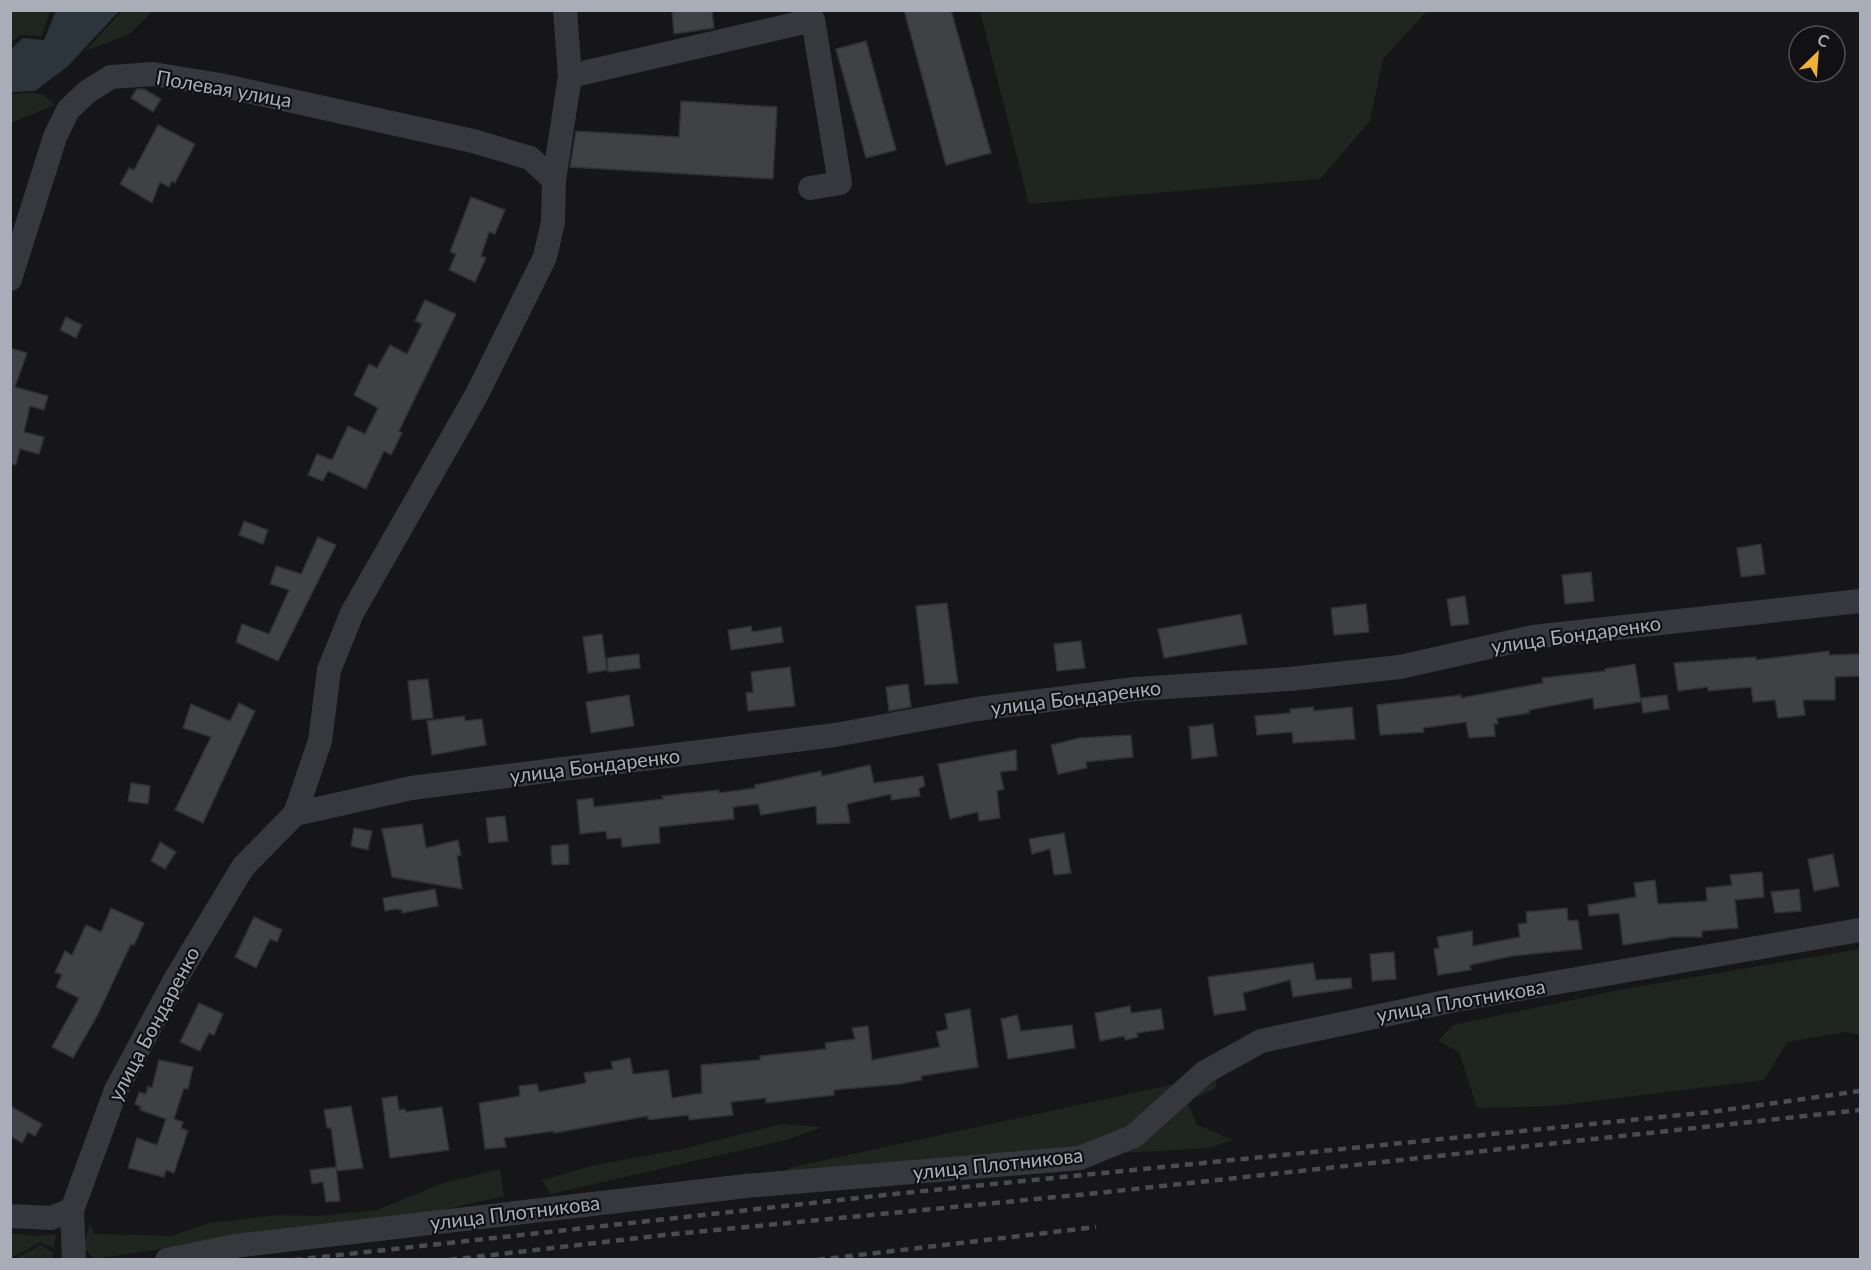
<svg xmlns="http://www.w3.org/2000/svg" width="1871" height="1270" viewBox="0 0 1871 1270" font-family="Lato,sans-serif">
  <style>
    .green { fill: #1e261f }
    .water { fill: #2c353c }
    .building { fill: #404145; stroke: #303034; stroke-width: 1.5 }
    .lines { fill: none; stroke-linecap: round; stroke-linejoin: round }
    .minor { stroke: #37383d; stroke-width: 24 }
    .rail { stroke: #4a4c52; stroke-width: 4.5; stroke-dasharray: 8 6; stroke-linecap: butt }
    .labels { text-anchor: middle; stroke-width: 4.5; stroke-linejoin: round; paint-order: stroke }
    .street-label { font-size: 20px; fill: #a8adb8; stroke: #111113 }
  </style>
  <rect width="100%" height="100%" fill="#161618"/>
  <!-- green -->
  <g class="green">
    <path d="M11 10 50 11 42 36 19 35 11 43Z"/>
    <path d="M122 11H153L128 35 85 51Z"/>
    <path d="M980 11V10L1427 11 1383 59 1370 121 1320 179 1029 204Z"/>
    <path d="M33 93 44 95 55 105 11 123V94Z"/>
    <path d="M1860 949V1035L1846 1032 1787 1042 1764 1080 1553 1106 1477 1108 1459 1052 1438 1041 1453 1025 1625 989Z"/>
    <path d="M1217 1075 1216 1088 1187 1102 1197 1125 1234 1140 1208 1148 1122 1153 970 1168 883 1187 793 1188 788 1168Z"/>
    <path d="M782 1124 822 1127 786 1140 550 1194 542 1180 596 1165 682 1149Z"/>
    <path d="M500 1169 504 1196 399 1220 218 1240 94 1259 83 1247 90 1223 94 1234 172 1236 209 1223 279 1215 318 1216 377 1210 441 1184Z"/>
    <path d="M11 1233 34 1236 56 1234 54 1248 40 1242 11 1258Z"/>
    <path d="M41 1245 54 1253 52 1259H15Z"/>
  </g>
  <!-- water -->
  <path class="water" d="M56 11H119L68 66 35 91 11 92V49L23 38 44 40Z"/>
  <!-- building -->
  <g class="building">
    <path d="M672 10H712L714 28 674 34Z"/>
    <path d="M904 10H951L991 153 946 165Z"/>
    <path d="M866 41 896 150 866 158 836 49Z"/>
    <path d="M137 89H144L161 99 153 112 131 98Z"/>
    <path d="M681 101 777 107 773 179 570 167 576 131 679 137Z"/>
    <path d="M158 125 195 144 175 183 172 181 169 187 160 182 152 203 120 184 129 168 134 170Z"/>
    <path d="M471 197 505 210 495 234 489 232 481 256 486 258 475 282 449 270 456 254 450 252Z"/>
    <path d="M425 300 456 314 399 431 402 433 391 455 384 451 366 489 328 471 323 481 308 475 317 454 332 460 348 426 365 434 378 408 354 395 369 364 377 368 390 345 407 354 422 324 415 321Z"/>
    <path d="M66 317 82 325 76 338 60 330Z"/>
    <path d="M10 348 27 353 15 387 48 396 44 410 30 406 24 432 44 437 39 454 20 449 16 465 10 464Z"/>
    <path d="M244 521 268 530 263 544 239 535Z"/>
    <path d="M318 537 336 545 278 661 236 642 242 624 269 634 289 590 270 584 276 566 301 574Z"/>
    <path d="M1761 544 1765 574 1741 577 1737 548Z"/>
    <path d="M1591 572 1594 601 1565 604 1562 575Z"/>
    <path d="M1465 596 1469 624 1451 626 1447 599Z"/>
    <path d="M947 603 958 683 925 685 916 606Z"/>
    <path d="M1366 604 1369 632 1334 635 1331 608Z"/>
    <path d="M1241 614 1247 644 1164 658 1158 629Z"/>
    <path d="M751 626 752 632 781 627 783 642 731 650 728 630Z"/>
    <path d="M602 634 607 670 588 673 583 637Z"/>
    <path d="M1081 641 1085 668 1057 671 1054 644Z"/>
    <path d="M1829 651V655L1860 654V676L1835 677V700H1803L1805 715 1778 718 1775 700 1753 702 1751 687 1708 691V687L1678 691 1674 663 1756 657V660Z"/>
    <path d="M639 654 640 668 608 672 607 658Z"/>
    <path d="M1635 664 1641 702 1594 709 1593 698 1529 710V713L1497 718 1498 724H1494L1495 736 1469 738 1466 722 1423 728 1424 732 1380 735 1377 705 1461 695V698L1543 683 1542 678 1605 671V669Z"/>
    <path d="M790 667 795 706 748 711 746 693 753 692 751 672Z"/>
    <path d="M428 679 433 718 412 720 408 681Z"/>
    <path d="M908 684 911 707 889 711 886 687Z"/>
    <path d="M629 695 634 726 591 733 586 702Z"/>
    <path d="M1667 695 1669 709 1643 713 1641 698Z"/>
    <path d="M239 703 255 711 203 823 175 810 211 737 183 728 191 704 230 721Z"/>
    <path d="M1313 707 1314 711 1352 707 1355 739 1293 743 1292 732 1257 735 1255 716 1290 713V709Z"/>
    <path d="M464 716 465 721 482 719 486 745 432 755 427 721Z"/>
    <path d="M1213 724 1217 756 1192 759 1189 727Z"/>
    <path d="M1131 735 1133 757 1086 762 1087 768 1058 774 1051 745 1080 738Z"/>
    <path d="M1016 750 1017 770 1000 772 1004 789 997 791 1000 818 979 821 978 812 950 819 938 764Z"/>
    <path d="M870 765 874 783 923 776 925 786 919 788 920 796 891 800V794L847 804 850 823 817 824 816 806 761 815 758 804 733 807 734 819 659 827 660 843 622 847 621 838 607 839 606 831 580 834 577 800 593 798 594 807 663 799 662 796 719 790V793L755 788V785L821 771 822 776Z"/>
    <path d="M131 783 150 786 148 804 128 801Z"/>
    <path d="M505 816 508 841 489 843 486 818Z"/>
    <path d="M422 824 426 848 458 840 461 855 457 856 462 889 392 877 382 829Z"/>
    <path d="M354 828 372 831 368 850 351 846Z"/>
    <path d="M1064 833 1071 873 1054 875 1050 849 1032 854 1029 839Z"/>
    <path d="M160 842 176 852 165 869 151 861Z"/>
    <path d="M568 844 569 864 552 865 551 846Z"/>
    <path d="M1833 854 1839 886 1814 891 1808 859Z"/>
    <path d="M1762 872 1764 897 1735 900 1738 928 1702 931V937H1674L1623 945 1619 913 1589 916 1588 905 1636 897 1634 883 1655 880 1658 904 1707 901 1706 888 1732 885 1730 875Z"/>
    <path d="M435 889 438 906 402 913V910L396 909 385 911 383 898Z"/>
    <path d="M1799 889 1801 911 1775 913 1771 892Z"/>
    <path d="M111 908 144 923 134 945 131 944 97 1016 73 1058 52 1047 79 998 56 987 62 975 55 972 65 951 72 955 86 925 101 932Z"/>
    <path d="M1567 908 1568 921 1578 920 1582 949 1512 956 1470 965 1471 970 1438 975 1434 949 1439 948 1437 937 1472 931 1473 946 1520 937 1518 924 1527 923 1526 912Z"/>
    <path d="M254 917 282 930 277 942 270 939 256 968 235 957Z"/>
    <path d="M1394 952 1396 979 1372 981 1370 954Z"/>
    <path d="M1313 963 1316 980 1351 978 1352 988 1293 997 1290 980 1243 993 1246 1010 1214 1015 1208 977Z"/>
    <path d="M199 1003 223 1014 214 1035 209 1033 200 1051 180 1042Z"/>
    <path d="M1130 1006 1131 1013 1161 1009 1164 1029 1137 1033 1138 1037 1125 1040 1124 1036 1100 1041 1095 1013Z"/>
    <path d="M970 1009 978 1067 921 1076 922 1080 900 1084 834 1090V1095L766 1103V1098L731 1102 733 1115 689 1120 688 1115 648 1120V1116L554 1133V1131L504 1138 506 1147 485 1149 479 1103 520 1096 519 1086 537 1084 539 1092 586 1083 584 1073 613 1069 611 1062 630 1058 633 1074 668 1070 672 1098 702 1093 701 1065 760 1060V1056L826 1049 825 1043 855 1039 852 1028 868 1026 872 1060 940 1047 936 1032 948 1029 945 1014Z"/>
    <path d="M1017 1015 1021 1031 1072 1025 1075 1048 1008 1059 1001 1019Z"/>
    <path d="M159 1060 193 1067 188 1089 184 1088 174 1119 183 1122 181 1128 188 1131 174 1173 166 1170 164 1177 128 1168 137 1138 157 1145 166 1119 140 1110 141 1107 135 1104 139 1092 146 1094 148 1086 152 1088Z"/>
    <path d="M397 1096 399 1110 405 1109 406 1112 442 1107 449 1150 390 1158 382 1098Z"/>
    <path d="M10 1106 42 1124 35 1136 28 1132 22 1143 10 1136Z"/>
    <path d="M351 1106 363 1168 337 1171 331 1128H327L324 1110Z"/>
    <path d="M336 1167 340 1201 326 1202 323 1182 312 1184 310 1170Z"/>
  </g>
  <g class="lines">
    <!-- minor -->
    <g class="minor">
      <path d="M570 76 813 20 840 183 810 188"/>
      <path d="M10 279 55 137 68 110 87 92 111 77 153 74 220 85 473 141 530 158 554 180"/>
      <path d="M295 814 320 741 329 670 352 613 476 396 545 257 553 222 554 180 570 76 565 10"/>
      <path d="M10 1216 51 1218 72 1210"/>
      <path d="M74 1260 72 1210 116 1090 175 980 243 867 295 814 411 788 835 735 977 709 1135 689 1290 679 1400 667 1533 637 1860 601"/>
      <path d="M167 1260 235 1246 746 1186 1080 1158 1134 1136 1205 1072 1261 1041 1455 1000 1860 930"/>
    </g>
    <!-- rail -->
    <g class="rail">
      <path d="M294 1260 894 1194 1711 1112 1860 1091"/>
      <path d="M449 1260 664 1235 1098 1193 1860 1110"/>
      <path d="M817 1260 1096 1227"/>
    </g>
  </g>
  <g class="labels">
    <!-- street labels -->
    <g class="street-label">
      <text transform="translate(224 89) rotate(10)" y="7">Полевая улица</text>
      <text transform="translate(1576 635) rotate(-8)" y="7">улица Бондаренко</text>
      <text transform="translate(1076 698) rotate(-7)" y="7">улица Бондаренко</text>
      <text transform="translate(595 766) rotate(-7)" y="7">улица Бондаренко</text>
      <text transform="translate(1461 1001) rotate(-10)" y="7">улица Плотникова</text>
      <text transform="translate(154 1024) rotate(-62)" y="7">улица Бондаренко</text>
      <text transform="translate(998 1164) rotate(-6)" y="7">улица Плотникова</text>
      <text transform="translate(515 1213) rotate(-7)" y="7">улица Плотникова</text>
    </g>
  </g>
  <!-- border -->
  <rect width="1871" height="1270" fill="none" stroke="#a8adb8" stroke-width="24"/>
  <!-- north arrow -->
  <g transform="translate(1817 54) rotate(25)"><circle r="28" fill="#111113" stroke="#4d4f55" stroke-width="1.5"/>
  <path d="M0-4.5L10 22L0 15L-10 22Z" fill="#f2b134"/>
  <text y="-9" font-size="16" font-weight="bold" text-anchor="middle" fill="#a8adb8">С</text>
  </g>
</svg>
